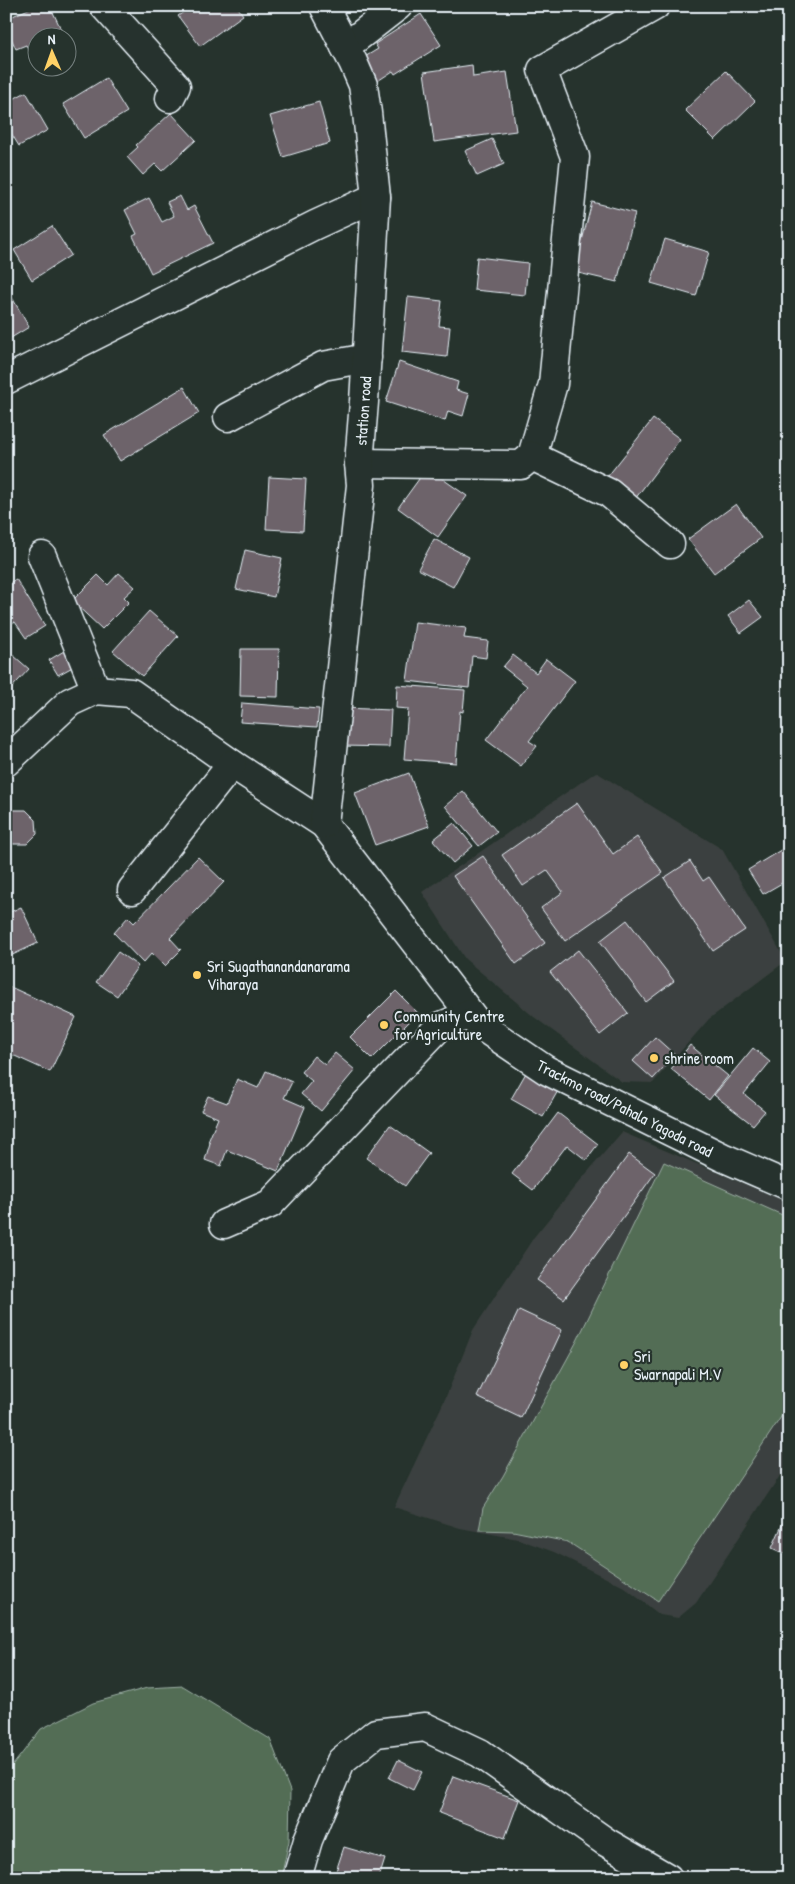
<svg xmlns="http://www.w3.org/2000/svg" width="795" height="1884" viewBox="0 0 795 1884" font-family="'Patrick Hand',sans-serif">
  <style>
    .built { fill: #3b413f }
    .green { fill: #526d54; stroke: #9dafa6 }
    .building { fill: #6d636a; stroke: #e8f1f8 }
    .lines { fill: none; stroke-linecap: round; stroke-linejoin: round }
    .minor-casing { stroke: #e8f1f8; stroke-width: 31 }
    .minor { stroke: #26332d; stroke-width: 28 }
    .poi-dot { fill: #ffd166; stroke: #26332d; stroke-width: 2 }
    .labels { text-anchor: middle; stroke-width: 4.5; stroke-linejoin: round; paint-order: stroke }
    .street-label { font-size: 16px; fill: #e8f1f8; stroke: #26332d }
    .poi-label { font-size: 16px; fill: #e8f1f8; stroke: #26332d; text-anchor: start }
  </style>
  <rect width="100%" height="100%" fill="#26332d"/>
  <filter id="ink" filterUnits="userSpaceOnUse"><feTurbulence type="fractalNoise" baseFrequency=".02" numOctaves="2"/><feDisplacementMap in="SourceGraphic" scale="10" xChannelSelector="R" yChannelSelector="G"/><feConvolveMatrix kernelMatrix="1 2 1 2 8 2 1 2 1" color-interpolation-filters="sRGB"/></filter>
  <g filter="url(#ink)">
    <!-- built -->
    <g class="built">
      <path d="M596 772 722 849 786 961 709 1019 653 1083 622 1082 534 1017 465 959 422 892Z"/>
      <path d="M622 1132 789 1203V1462L696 1603 678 1618 660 1615 624 1587 554 1552 518 1539 460 1528 394 1507 445 1399 473 1330 534 1237 573 1189Z"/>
    </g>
    <!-- green -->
    <g class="green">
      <path d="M664 1162 789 1218V1405L658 1601 568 1542 513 1531 479 1530 483 1508 503 1476 577 1341Z"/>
      <path d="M183 1686 270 1739 290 1791 289 1841 281 1878H6V1774L41 1729 93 1703 147 1688Z"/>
    </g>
    <!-- building -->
    <g class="building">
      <path d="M35 6H50L61 29 54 32 57 38H38V67L26 45 16 49 6 27V19Z"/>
      <path d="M192 6H237L243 15 200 46 178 16Z"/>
      <path d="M421 14 441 45 395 74 393 71 373 84 358 61 378 49 375 44Z"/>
      <path d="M472 65 473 77 507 72 516 131 434 142 424 72Z"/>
      <path d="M726 71 755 101 715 140 685 110Z"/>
      <path d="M106 78 127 112 84 138 63 104Z"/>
      <path d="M26 92 48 130 19 146 6 125V103Z"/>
      <path d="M319 102 330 143 283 157 270 116Z"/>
      <path d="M171 113 196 140 162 171 155 164 143 175 127 157 138 147 136 145Z"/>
      <path d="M492 139 504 164 477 176 465 151Z"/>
      <path d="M180 196 187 210 194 206 213 243 151 273 133 236 137 234 125 210 149 198 162 222 174 216 167 202Z"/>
      <path d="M592 202 635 213 617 282 574 272Z"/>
      <path d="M52 226 71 255 32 280 14 250Z"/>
      <path d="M665 239 709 252 696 296 651 283Z"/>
      <path d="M477 257 528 263 525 295 474 290Z"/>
      <path d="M6 287 29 327 6 341Z"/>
      <path d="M408 297 442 301 439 326 450 327 447 357 402 352Z"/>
      <path d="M399 362 458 382 456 390 469 394 463 416 448 411 445 421 386 402Z"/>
      <path d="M184 387 199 413 120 461 104 435Z"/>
      <path d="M653 419 680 439 632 503 604 481Z"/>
      <path d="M427 468 467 496 438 537 398 508Z"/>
      <path d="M269 477 306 479 303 531 266 529Z"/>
      <path d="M736 504 761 538 714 573 688 539Z"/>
      <path d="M434 539 469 557 453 587 418 569Z"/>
      <path d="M245 550 282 558 274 597 236 589Z"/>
      <path d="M119 573 135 587 124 597 129 602 102 629 72 601 98 575 108 585Z"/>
      <path d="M16 579 45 626 26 638 15 622 10 624 6 619V585Z"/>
      <path d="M749 600 763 617 741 633 728 616Z"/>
      <path d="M149 611 178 636 142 676 113 651Z"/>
      <path d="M415 622 466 628 464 638 488 641 486 658 472 656 469 688 407 681Z"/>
      <path d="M69 648 78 664 58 675 49 660Z"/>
      <path d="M6 649 29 669 6 694Z"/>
      <path d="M241 649H279L278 697 240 696Z"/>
      <path d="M513 655 536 673 546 659 575 681 529 741 537 746 521 766 486 740 527 686 503 667Z"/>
      <path d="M397 685 465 690 463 712 460 711 456 763 404 759 408 709 396 708Z"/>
      <path d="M242 703 319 709 317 727 240 722Z"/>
      <path d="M344 708 391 710 389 747 343 746Z"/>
      <path d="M409 773 429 826 375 845 355 793Z"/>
      <path d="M463 791 497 832 479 846 445 806Z"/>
      <path d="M577 803 613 854 637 837 663 873 565 941 541 908 563 892 547 870 523 886 502 855Z"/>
      <path d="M12 810H26L36 820 37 834 27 844H13L6 838V816Z"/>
      <path d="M454 823 473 846 453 863 433 840Z"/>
      <path d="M789 845V879L763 894 748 870Z"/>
      <path d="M483 856 545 943 516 964 453 876Z"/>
      <path d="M198 857 224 882 170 938 181 950 165 966 152 953 143 963 114 933 128 917 134 923Z"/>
      <path d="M690 861 703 881 709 877 745 930 713 951 664 878Z"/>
      <path d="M21 907 38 943 6 958V914Z"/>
      <path d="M627 920 674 981 646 1002 600 941Z"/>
      <path d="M578 950 628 1013 600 1035 550 972Z"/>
      <path d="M118 952 138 966 117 996 96 982Z"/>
      <path d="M6 985 76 1017 50 1072 6 1052Z"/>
      <path d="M396 991 418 1013 372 1059 350 1037Z"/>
      <path d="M655 1037 675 1055 653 1079 633 1061Z"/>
      <path d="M690 1045 728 1076 709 1100 671 1069Z"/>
      <path d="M753 1048 770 1062 744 1094 765 1111 753 1125 714 1095Z"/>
      <path d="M335 1053 355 1070 321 1111 301 1094 312 1081 301 1072 314 1056 325 1065Z"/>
      <path d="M266 1071 292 1082 284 1098 305 1107 278 1171 227 1150 221 1166 205 1160 210 1143 208 1142 218 1118 201 1111 208 1096 227 1103 237 1079 258 1088Z"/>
      <path d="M527 1071 559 1089 543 1117 511 1099Z"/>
      <path d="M558 1113 598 1144 586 1160 567 1145 533 1190 512 1174Z"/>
      <path d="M390 1125 429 1153 405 1186 366 1158Z"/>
      <path d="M629 1154 655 1173 564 1299 537 1280Z"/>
      <path d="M519 1310 562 1330 521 1418 477 1397Z"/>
      <path d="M787 1514 789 1515V1556L772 1548Z"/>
      <path d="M398 1760 422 1772 413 1790 389 1778Z"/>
      <path d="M453 1776 519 1800 505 1838 439 1813Z"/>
      <path d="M344 1847 385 1859 379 1878H358L336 1871Z"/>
    </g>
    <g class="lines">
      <defs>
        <g id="minor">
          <path d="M104 6 176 86 170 98"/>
          <path d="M345 47 398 6"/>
          <path d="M6 380 315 225 376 197"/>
          <path d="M228 417 323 366 367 358"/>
          <path d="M532 456 553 384 575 157 542 70 655 6"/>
          <path d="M359 463 521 465 532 456 609 493 670 544"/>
          <path d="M42 556 96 690"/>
          <path d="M6 762 70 702 96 690 131 693 232 764 324 824 478 1024 546 1070 722 1157 789 1186"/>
          <path d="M324 824 361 485 359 463 364 402 376 197 367 113 363 85 353 62 324 6"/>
          <path d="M132 890 232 764"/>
          <path d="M224 1224 270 1204 439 1027 470 1014"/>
          <path d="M297 1878 308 1840 341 1761 376 1733 425 1727 480 1753 606 1842 668 1878"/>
        </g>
      </defs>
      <!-- minor casing -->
      <use href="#minor" class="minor-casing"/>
      <!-- minor -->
      <use href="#minor" class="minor"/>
    </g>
  </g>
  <!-- markers -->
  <g class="poi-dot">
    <circle cx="197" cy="975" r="5"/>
    <circle cx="384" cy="1025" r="5"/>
    <circle cx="654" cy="1058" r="5"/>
    <circle cx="624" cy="1365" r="5"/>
  </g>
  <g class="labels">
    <!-- street labels -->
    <g class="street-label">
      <text transform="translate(363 411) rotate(-86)" y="6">station road</text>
      <text transform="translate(625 1108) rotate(27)" y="6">Trackmo road/Pahala Yagoda road</text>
    </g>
    <!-- poi labels -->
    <g class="poi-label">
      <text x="207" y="972">Sri Sugathanandanarama<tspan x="207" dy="18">Viharaya</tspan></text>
      <text x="394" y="1022">Community Centre<tspan x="394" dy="18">for Agriculture</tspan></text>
      <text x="664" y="1064">shrine room</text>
      <text x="634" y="1362">Sri<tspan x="634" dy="18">Swarnapali M.V</tspan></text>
    </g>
  </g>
  <!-- margin -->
  <rect width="795" height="1884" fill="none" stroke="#26332d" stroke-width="25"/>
  <rect x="12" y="12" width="770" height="1859" fill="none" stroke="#e8f1f8" stroke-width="2" filter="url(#ink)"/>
  <!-- north arrow -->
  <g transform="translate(52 52) rotate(358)"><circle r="24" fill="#26332d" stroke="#747f7e"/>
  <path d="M0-4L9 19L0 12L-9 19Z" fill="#ffd166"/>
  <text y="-8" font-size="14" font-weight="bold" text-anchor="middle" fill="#e8f1f8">N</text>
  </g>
</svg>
